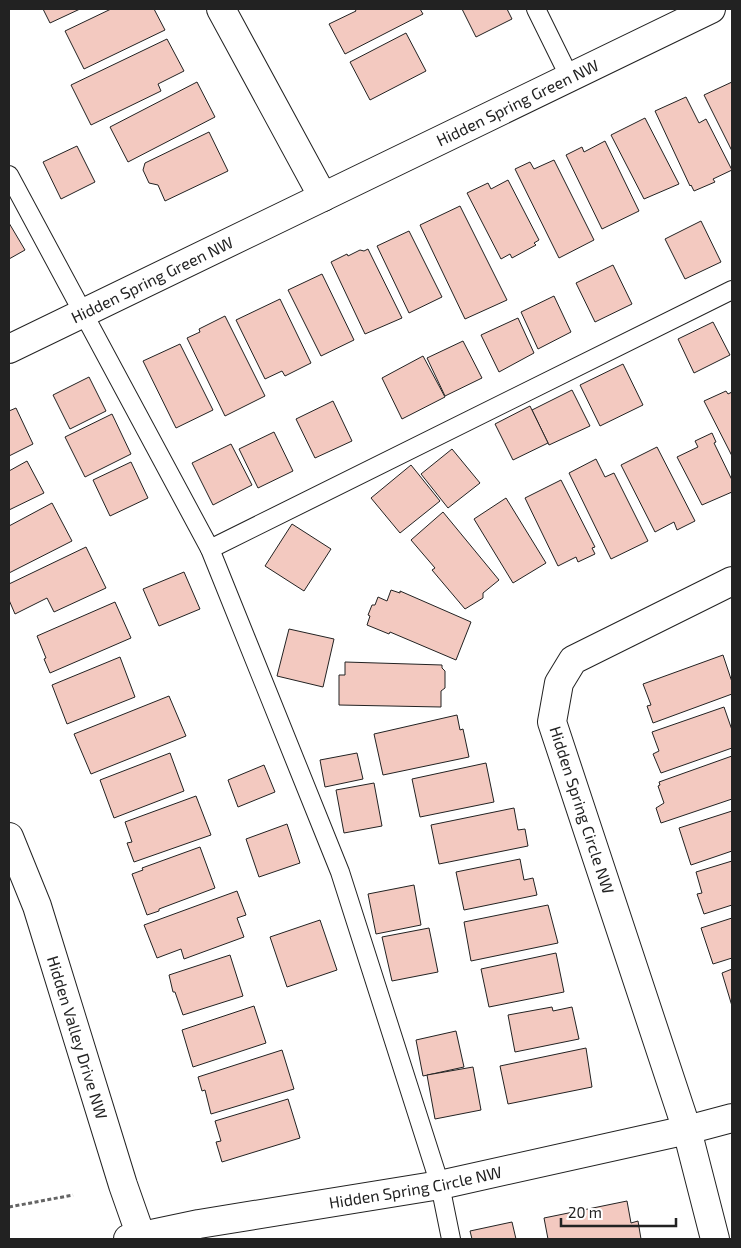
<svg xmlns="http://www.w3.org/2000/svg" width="741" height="1248" viewBox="0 0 741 1248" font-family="'Exo 2',sans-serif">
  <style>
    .building { fill: #f3c9c0; stroke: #222 }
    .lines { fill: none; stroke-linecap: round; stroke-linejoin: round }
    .lane-casing { stroke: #222; stroke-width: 20 }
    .street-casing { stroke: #222; stroke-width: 30 }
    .secondary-casing { stroke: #222; stroke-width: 30 }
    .path { stroke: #646464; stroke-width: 3; stroke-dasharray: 4 2.5; stroke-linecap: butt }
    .lane { stroke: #fff; stroke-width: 18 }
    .street { stroke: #fff; stroke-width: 28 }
    .secondary { stroke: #fff; stroke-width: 28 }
    .labels { text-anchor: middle; stroke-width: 4; stroke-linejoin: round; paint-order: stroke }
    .street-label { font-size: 16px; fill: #222; stroke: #fff }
  </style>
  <rect width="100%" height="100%" fill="#fff"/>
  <!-- building -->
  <g class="building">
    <path d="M43 9H80L50 23Z"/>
    <path d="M111 9H154L165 30 84 69 65 31Z"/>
    <path d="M355 9H420L423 14 345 54 329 24 356 11Z"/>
    <path d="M462 9H507L512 19 476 37Z"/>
    <path d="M406 33 426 71 370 100 350 62Z"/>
    <path d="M167 39 184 71 158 84 161 91 91 125 71 85Z"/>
    <path d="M197 82 215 117 128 162 110 127Z"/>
    <path d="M732 82V151L704 95Z"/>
    <path d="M686 97 699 123 706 119 732 170 713 179 715 182 694 191 691 185 690 186 655 111Z"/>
    <path d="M645 118 679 184 644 199 611 135Z"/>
    <path d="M209 132 228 171 165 201 158 185 149 183 143 170 145 163Z"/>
    <path d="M605 141 639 211 602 229 566 155 582 147 584 152Z"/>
    <path d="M77 146 95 182 61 199 43 162Z"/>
    <path d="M554 160 594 240 559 258 515 169 530 162 534 169Z"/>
    <path d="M508 180 539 240 534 243 536 245 512 258 510 254 501 259 467 193 488 183 491 189Z"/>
    <path d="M460 206 507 300 465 319 420 225Z"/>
    <path d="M701 221 721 262 685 279 665 239Z"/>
    <path d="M9 223 25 250 9 259Z"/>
    <path d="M409 231 442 297 409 313 377 246Z"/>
    <path d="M368 249 402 318 365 334 331 262 347 254 348 256 360 250 364 251Z"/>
    <path d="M613 265 632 304 595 322 576 283Z"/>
    <path d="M322 274 354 340 321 356 288 290Z"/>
    <path d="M554 296 571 332 538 349 521 312Z"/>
    <path d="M280 299 311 363 285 376 282 371 265 379 236 320Z"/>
    <path d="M225 316 265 396 225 416 187 338 200 332 199 329Z"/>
    <path d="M518 318 534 353 499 372 481 335Z"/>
    <path d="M713 322 730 355 694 373 678 339Z"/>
    <path d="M463 341 482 378 445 396 427 358Z"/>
    <path d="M180 344 213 410 176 428 143 361Z"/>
    <path d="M423 356 445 397 402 419 382 378Z"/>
    <path d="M623 364 643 405 600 426 580 385Z"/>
    <path d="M89 377 106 411 70 429 53 395Z"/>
    <path d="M572 390 590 426 549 445 532 410Z"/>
    <path d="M726 391 728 394 732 392V456L704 401Z"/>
    <path d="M333 401 352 441 315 458 296 419Z"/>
    <path d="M530 406 548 443 513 460 495 424Z"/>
    <path d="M16 408 33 444 9 456V411Z"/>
    <path d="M112 414 131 454 85 477 65 437Z"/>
    <path d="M274 432 293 471 258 488 239 449Z"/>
    <path d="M712 433 716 442 714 443 732 480V492L702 505 677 457 698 447 695 441Z"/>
    <path d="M231 444 252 485 213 505 192 463Z"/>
    <path d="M657 447 695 521 677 530 674 522 655 532 621 465Z"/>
    <path d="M452 449 480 483 448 508 421 474Z"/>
    <path d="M596 459 605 477 614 473 648 541 611 559 569 473Z"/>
    <path d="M27 461 44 493 9 510V471Z"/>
    <path d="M131 462 148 498 110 516 93 480Z"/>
    <path d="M411 465 440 501 400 533 371 498Z"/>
    <path d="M561 480 595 547 592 548 595 554 578 562 576 557 558 566 525 498Z"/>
    <path d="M506 498 546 563 513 583 474 519Z"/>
    <path d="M52 503 72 541 9 573V526Z"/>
    <path d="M443 512 499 580 483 593V598L465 609 432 570 435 568 411 540Z"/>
    <path d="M292 524 331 549 304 591 265 566Z"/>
    <path d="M86 547 106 588 54 612 47 598 15 614 9 600V584Z"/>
    <path d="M184 572 200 609 159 626 143 589Z"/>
    <path d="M391 590 400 593V591L471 622 456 660 390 632 389 634 367 625 370 616 368 615 372 605H375L378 597 387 601Z"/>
    <path d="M115 602 131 638 50 673 44 659 46 658 37 636Z"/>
    <path d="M289 629 334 639 323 687 277 676Z"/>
    <path d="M723 655 732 682V694L653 723 647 706 651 705 643 684Z"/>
    <path d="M120 657 135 697 67 724 52 685Z"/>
    <path d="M345 662 442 665V668L445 671V688L441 691V707L339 705V675H345Z"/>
    <path d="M169 696 186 736 91 774 74 734Z"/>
    <path d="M724 707 732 730V748L661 773 653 754 659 751 652 732Z"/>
    <path d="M457 715 460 730 463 729 469 757 383 775 374 734Z"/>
    <path d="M170 753 184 791 114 818 100 780Z"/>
    <path d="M357 753 363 779 325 787 320 760Z"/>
    <path d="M732 756V799L661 823 656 808 664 803 658 786 660 785 659 782Z"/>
    <path d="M486 763 494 802 420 817 412 779Z"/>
    <path d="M264 765 275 792 238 807 228 780Z"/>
    <path d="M374 783 382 826 344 833 336 790Z"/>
    <path d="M196 796 211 835 134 862 127 843 132 842 125 822Z"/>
    <path d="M514 808 518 830 525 829 528 846 439 864 431 825Z"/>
    <path d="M732 811V851L691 865 679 828Z"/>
    <path d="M287 824 300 863 259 877 246 839Z"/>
    <path d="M200 847 215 888 159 909V911L147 915 132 874 143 870 142 868Z"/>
    <path d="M520 859 524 880 533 878 537 895 464 910 456 872Z"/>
    <path d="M732 861V905L704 914 697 894 702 893 696 872Z"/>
    <path d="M414 885 421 925 376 934 368 894Z"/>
    <path d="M237 891 246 915 237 918 244 937 184 959 181 949 157 958 144 925Z"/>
    <path d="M548 905 558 943 471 961 464 922Z"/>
    <path d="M732 918V958L713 964 701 928Z"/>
    <path d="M320 920 337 970 287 987 270 937Z"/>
    <path d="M429 928 438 972 392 981 382 937Z"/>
    <path d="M556 953 564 992 489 1007 481 969Z"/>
    <path d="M230 955 243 996 183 1015 175 992H173L169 975Z"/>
    <path d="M732 969V1006L722 973Z"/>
    <path d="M254 1006 266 1043 193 1067 182 1030Z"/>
    <path d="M552 1007 553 1011 572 1007 579 1039 515 1052 508 1015Z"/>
    <path d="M456 1031 464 1067 423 1076 416 1040Z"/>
    <path d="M586 1048 592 1087 508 1104 500 1066Z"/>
    <path d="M282 1050 294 1089 211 1114 205 1090 202 1091 198 1077Z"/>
    <path d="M473 1067 481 1110 435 1119 427 1075Z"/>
    <path d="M288 1099 300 1138 222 1162 216 1142 221 1141 215 1121Z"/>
    <path d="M627 1201 631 1223 638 1221 641 1239H548L544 1218Z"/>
    <path d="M512 1222 516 1239H472L470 1231Z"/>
  </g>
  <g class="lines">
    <defs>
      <g id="lane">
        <path d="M536 9 570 78"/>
        <path d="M9 175 210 549 340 872 440 1185 451 1239"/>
        <path d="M210 549 732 290"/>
      </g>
      <g id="street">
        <path d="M221 9 323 197"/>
        <path id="s1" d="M9 349 711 9"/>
        <path id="s2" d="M128 1239 199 1224 440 1185 687 1130 732 1118"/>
        <path d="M715 1239 687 1130 552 722 559 683 573 660 732 581"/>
      </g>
      <g id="secondary">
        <path id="s3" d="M9 837 37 906 123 1185 142 1239"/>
      </g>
    </defs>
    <!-- lane casing -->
    <use href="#lane" class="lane-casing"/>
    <!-- street casing -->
    <use href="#street" class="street-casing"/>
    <!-- secondary casing -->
    <use href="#secondary" class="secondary-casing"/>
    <!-- path -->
    <path class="path" d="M9 1207 73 1195"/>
    <!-- lane -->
    <use href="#lane" class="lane"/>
    <!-- street -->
    <use href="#street" class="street"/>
    <!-- secondary -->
    <use href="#secondary" class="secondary"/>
  </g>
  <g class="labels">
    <!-- street labels -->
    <g class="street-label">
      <text dy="6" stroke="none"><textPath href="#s1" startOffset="565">Hidden Spring Green NW</textPath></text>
      <text dy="6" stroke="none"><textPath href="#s1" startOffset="159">Hidden Spring Green NW</textPath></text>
      <text transform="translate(582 810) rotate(72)" y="6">Hidden Spring Circle NW</text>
      <text dy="6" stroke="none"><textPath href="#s3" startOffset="212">Hidden Valley Drive NW</textPath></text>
      <text dy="6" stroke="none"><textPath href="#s2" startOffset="292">Hidden Spring Circle NW</textPath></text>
    </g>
  </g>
  <!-- border -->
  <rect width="741" height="1248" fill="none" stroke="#222222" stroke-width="20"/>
  <!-- scale -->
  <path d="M561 1218v8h115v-8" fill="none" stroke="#222222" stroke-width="2.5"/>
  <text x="568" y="1218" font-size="15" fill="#222222" stroke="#ffffff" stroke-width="4" paint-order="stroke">20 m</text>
</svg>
